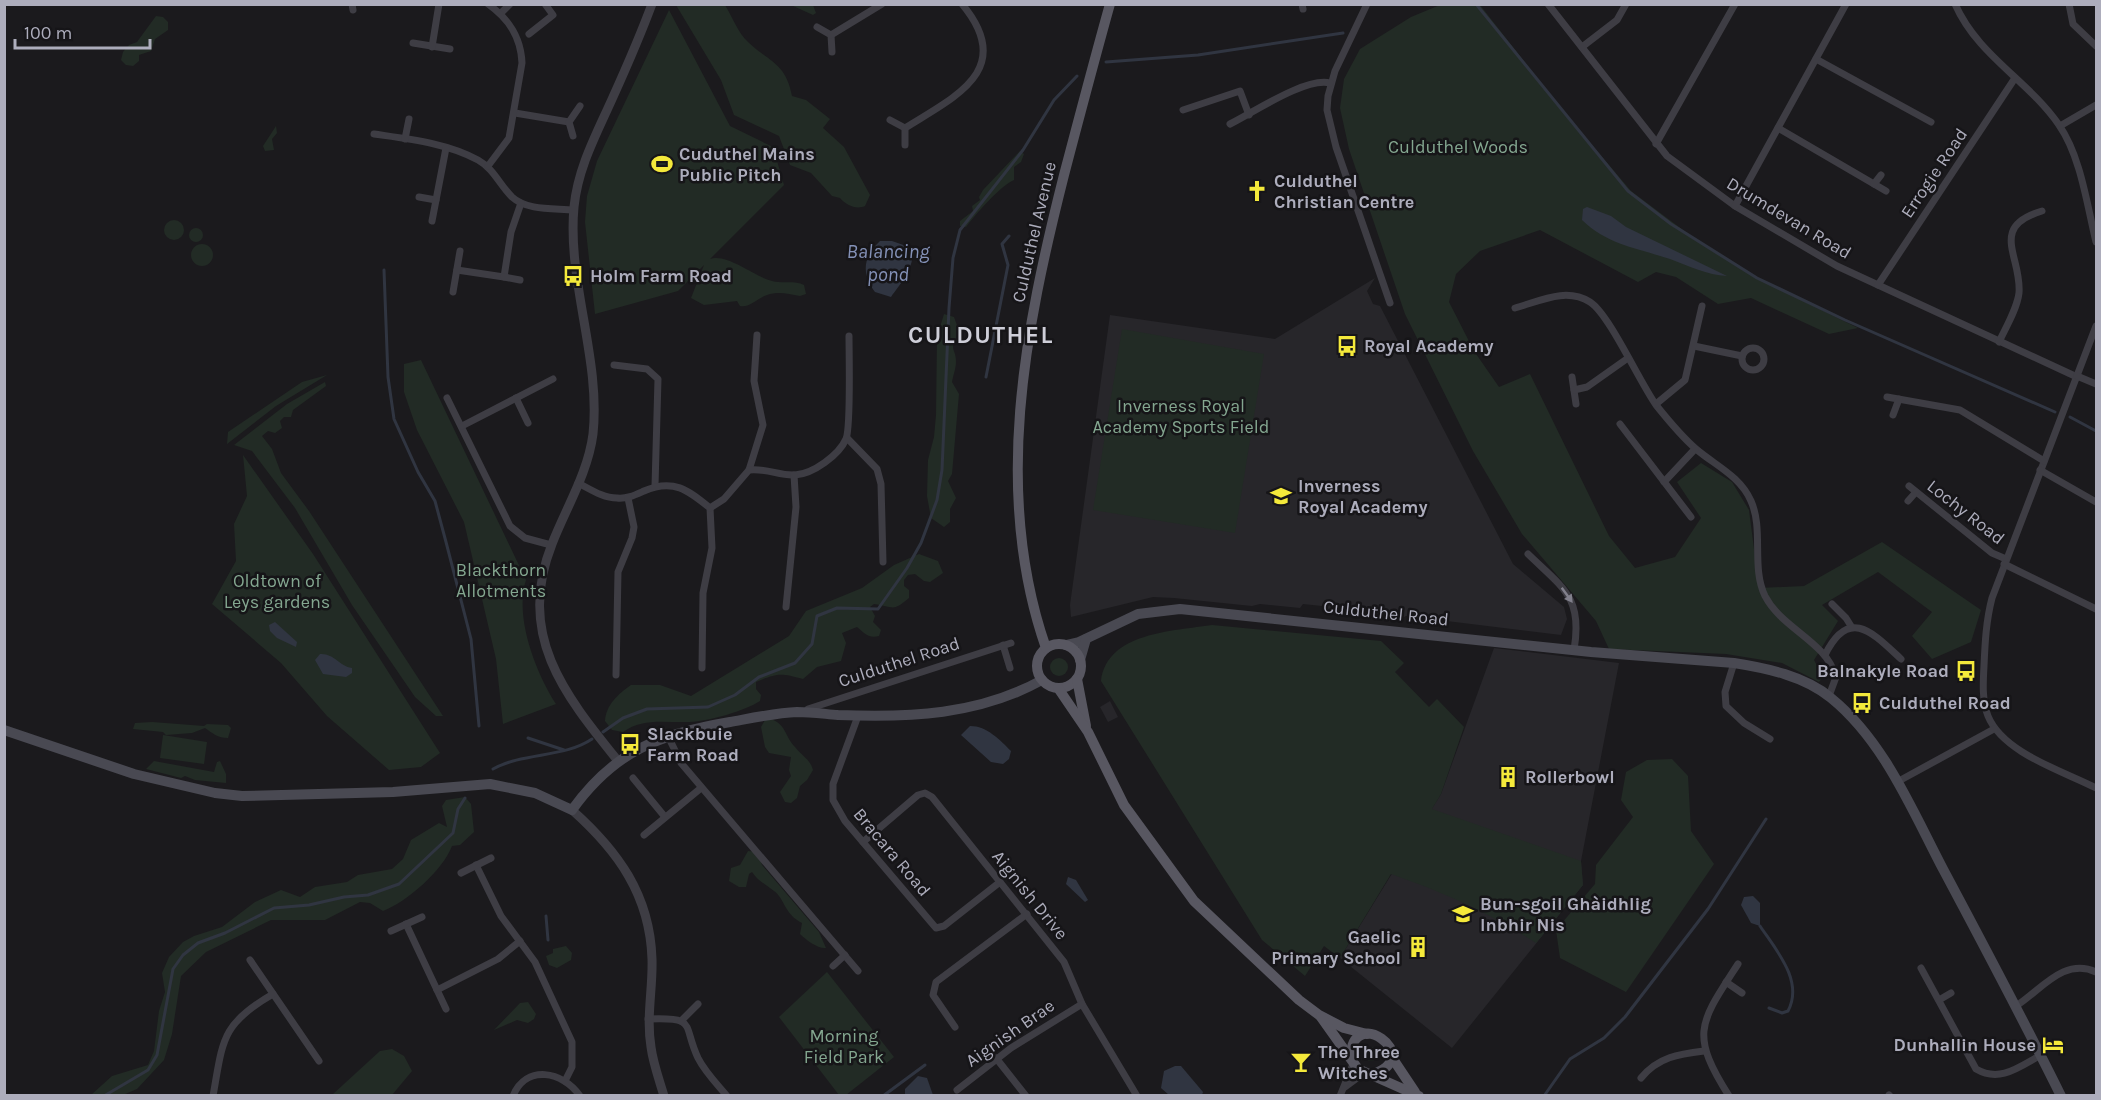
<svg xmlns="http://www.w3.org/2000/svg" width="2101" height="1100" viewBox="0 0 2101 1100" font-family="Karla,sans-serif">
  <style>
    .built { fill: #27262a }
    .green { fill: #222b25 }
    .water { fill: #303541 }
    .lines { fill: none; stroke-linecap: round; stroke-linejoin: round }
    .stream { stroke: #303541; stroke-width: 3 }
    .minor { stroke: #3e3d44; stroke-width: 7 }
    .tertiary { stroke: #3e3d44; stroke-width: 9 }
    .secondary { stroke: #494952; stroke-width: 10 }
    .primary { stroke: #585761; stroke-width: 10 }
    .oneway { fill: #81808c }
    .labels { text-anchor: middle; stroke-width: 5; stroke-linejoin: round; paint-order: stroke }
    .park-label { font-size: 18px; fill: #84a790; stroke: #161518 }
    .poi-label { font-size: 18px; font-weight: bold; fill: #adadbc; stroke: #161518; text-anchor: start }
    .street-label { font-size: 18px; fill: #adadbc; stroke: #161518 }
    .water-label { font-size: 20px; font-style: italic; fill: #8491b7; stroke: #161518 }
    .district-label { font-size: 24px; font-weight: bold; letter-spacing: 1.5px; fill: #ceced8; stroke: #161518 }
  </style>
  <rect width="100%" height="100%" fill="#1b1a1d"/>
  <!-- built -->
  <g class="built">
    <path d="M1375 278 1367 291 1373 304 1380 306 1513 564 1564 607 1567 619 1561 635 1406 616 1394 622 1325 611 1322 606 1303 604 1300 608 1260 604 1252 606 1174 598 1153 597 1071 617 1070 605 1110 315 1275 339Z"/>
    <path d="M1494 648 1619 663 1581 861 1583 885 1452 1048 1340 958 1441 794Z"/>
    <path d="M1110 701 1118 717 1108 722 1100 707Z"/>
  </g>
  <!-- green -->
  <g class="green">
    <path d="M676 5H725C732 16 738 33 748 42 769 62 786 63 792 96L806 100 830 119 823 128 844 147 870 195 865 206C856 210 846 205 840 198L832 196 811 173 790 165 779 136 734 115 721 80Z"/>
    <path d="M791 5H813L816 13 813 15Z"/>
    <path d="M1440 5H1480L1559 106 1631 191 1691 236 1757 278 1858 328 1829 334 1751 298 1718 304 1676 277 1656 272 1638 282 1540 230 1480 251 1456 274 1449 302 1474 351 1499 387 1530 374 1609 536 1635 568 1675 557 1701 518 1677 482 1701 463 1732 482 1749 510 1759 588 1804 586 1882 542 1981 610 1971 642 1932 659 1912 636 1932 612 1878 572 1822 605 1838 621 1814 660 1823 677 1819 682 1782 663 1726 654 1609 649 1596 621 1522 534 1473 451 1405 314 1349 149 1340 108 1344 79 1360 49 1411 17Z"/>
    <path d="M669 10 730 126 773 147 784 185 710 259C727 253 755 277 772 281 783 284 795 280 804 285L806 294 800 296C788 294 779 291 767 295 757 298 750 308 740 306L737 301 704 305 691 298 704 265 678 291 595 314 585 222 587 196 597 161Z"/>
    <path d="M156 16 163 17 168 22V30L155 39 151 51 139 55V61L133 66 126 65 121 60 123 52 129 45 137 42Z"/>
    <path d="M276 126 277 133 272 139 274 150 265 151 263 146Z"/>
    <path d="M1020 151 1024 154 1021 162 1014 167V180C1001 185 975 215 966 227L960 226V221L973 211 972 206 980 200 979 197 983 190Z"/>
    <circle cx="174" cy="230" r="10"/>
    <circle cx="196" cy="235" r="7"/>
    <circle cx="202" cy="255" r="11"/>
    <path d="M944 314 954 317 960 334C947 350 956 347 956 362 956 368 953 376 952 382L959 394 952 474 948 481 956 498 950 509V522L944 527 931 518 927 496 928 460 934 437 936 415 937 337Z"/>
    <path d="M1122 329 1264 354 1235 533 1093 510Z"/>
    <path d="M421 360 526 580C514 617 536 673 556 704L503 724 496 659 464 522 417 430 404 392V364Z"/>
    <path d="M327 375 276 406 227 444 228 432 302 382Z"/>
    <path d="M325 382 326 386 293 410 291 417H284L280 421 282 428 275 433 268 431 262 436 272 449 281 473 309 511 443 716H436L415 697 352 605 295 508 252 451 234 445 287 404Z"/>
    <path d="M243 455 313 554 440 753 421 767 389 770 327 716 281 663 212 604 236 561 234 524 247 496Z"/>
    <path d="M919 554 938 561 943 573 930 582 924 581 915 574 908 575 904 580V586L909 590V598C892 612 895 607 874 604L870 607 875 616 873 622 881 630 879 636C869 639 864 633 857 627L842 633 846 643 841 661 817 667 803 679C780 673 778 673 756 682V689L761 695 760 701C745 711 709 721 690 722 667 723 643 717 623 732L612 730 605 721C606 705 618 694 631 685H660L691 696 789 636 806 611 862 588 894 565Z"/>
    <path d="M1212 625 1381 641 1404 663 1395 672 1429 707 1437 699 1464 727 1441 794 1432 809 1581 861 1583 885 1536 943C1490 913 1443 892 1391 874L1340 958 1324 946 1305 976 1262 940 1101 681C1107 632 1174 631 1212 625Z"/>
    <circle cx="1059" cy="667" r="9"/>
    <path d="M770 719C786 723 785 737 795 747 802 756 810 759 813 770L807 780 800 786 797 798 791 803 785 802 780 792 791 776 789 770 791 757 769 753 765 747 761 727 765 720Z"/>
    <path d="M152 722 204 726 207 724 228 725 231 728 228 738C218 738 212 733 205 728L192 733 166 735 163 732 133 729 135 723Z"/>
    <path d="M163 735 207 742 204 764 160 758Z"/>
    <path d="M1672 759 1688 776 1691 831 1714 864 1626 992 1560 958 1556 930 1595 884 1596 865 1633 817 1621 800 1626 772 1647 760Z"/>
    <path d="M154 761 214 772 217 762 220 761 226 774V783L195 780 185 776 181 778 146 769Z"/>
    <path d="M465 797 471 804 474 832 460 845 452 846C443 870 407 902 383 911L370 903 360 902 325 920H271L206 952 181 976 172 1034 164 1060 137 1089 123 1095H91L112 1076 148 1065 154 1051 159 1011 165 992 162 973 169 957 183 942 194 936 222 927 255 902 281 890 300 897 315 887 347 882 358 875 392 869 403 859 411 840 439 823 447 827 442 806 446 800Z"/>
    <path d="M748 851 757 852 762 865 819 932 826 948C818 949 806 940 800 934L802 923C784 914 785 899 774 891 766 885 757 880 752 872L749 874 746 887H739L729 881 731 868 740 865Z"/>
    <path d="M566 946 572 953 571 960 557 968 549 965 546 956 553 953V949Z"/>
    <path d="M827 972 894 1057 846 1095H839L779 1017Z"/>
    <path d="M528 1002 536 1014 534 1019 528 1023 517 1020 494 1030 520 1003Z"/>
    <circle cx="1371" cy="1054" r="7"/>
    <path d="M392 1049 404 1056 412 1071 392 1095H332L380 1051Z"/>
  </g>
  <!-- water -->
  <g class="water">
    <path d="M1587 207 1611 216 1626 227 1727 276C1707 275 1689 266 1670 259 1637 248 1608 245 1582 220L1583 209Z"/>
    <path d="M880 241H892L912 248C916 266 901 283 891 297L875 292C861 273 863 257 880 241Z"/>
    <path d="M275 622 297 642 296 647 277 638 270 631 269 625Z"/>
    <path d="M320 654C334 653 339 666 352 668V673L346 677 323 674 315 660Z"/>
    <path d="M970 726C987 726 1000 740 1011 751L1009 759 1003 764 991 762 961 735Z"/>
    <path d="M1068 877 1076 880 1088 900 1085 902 1066 884Z"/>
    <path d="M1753 896 1760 903V926L1751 923 1741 905 1744 897Z"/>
    <path d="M1175 1066H1181L1203 1092 1202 1095H1169L1161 1088 1164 1071Z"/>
    <path d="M918 1076 927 1078 933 1095H905V1089Z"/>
  </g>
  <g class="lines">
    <!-- stream -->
    <g class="stream">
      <path d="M1476 4 1628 191 1671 224 1757 278 1845 320 2055 412"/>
      <path d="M1106 62 1198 55 1343 33"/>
      <path d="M384 270 388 377 394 419 418 472 435 501 446 542 471 639 479 726"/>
      <path d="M986 377 1008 265 1002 244 1009 236"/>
      <path d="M2070 417 2096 431"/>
      <path d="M603 732 623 718 647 709 708 707 735 695 759 677 795 663 812 644 817 616 837 608 878 609 907 568 921 543 937 500 942 470 949 308 953 258 960 230 1023 150 1054 100 1077 76"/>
      <path d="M528 738 564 750"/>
      <path d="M493 769C524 752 564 758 592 739"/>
      <path d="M546 916 548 940"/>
      <path d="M1760 926C1776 950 1804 981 1788 1011L1782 1013 1769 1008"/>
      <path d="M104 1096 148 1070 157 1055 173 969 183 955 198 943 225 933 274 908 309 905 344 897 368 895 399 884 453 833 458 809 465 798"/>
      <path d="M883 1096 925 1065"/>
      <path d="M1544 1096 1570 1059 1604 1038 1625 1017 1708 909 1766 819"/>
    </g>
    <!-- minor -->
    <g class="minor">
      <path d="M352 4 353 10"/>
      <path d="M1302 4 1303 9"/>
      <path d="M1367 4 1335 71 1328 96 1327 110 1336 147 1390 303"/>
      <path d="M1548 4 1667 156 1735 206 1837 266 2077 377"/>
      <path d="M1955 4C1978 56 2028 80 2059 125 2081 157 2087 205 2096 242"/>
      <path d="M2069 4 2073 24 2096 46"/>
      <path d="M501 13 510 4"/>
      <path d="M817 27 831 35 832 52"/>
      <path d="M529 34 553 15 545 4"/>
      <path d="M831 35 882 4"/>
      <path d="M413 43 450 49"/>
      <path d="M432 47 439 4"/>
      <path d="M1582 47 1617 20 1626 4"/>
      <path d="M1816 59 1931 122"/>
      <path d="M1183 110 1240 91 1249 115"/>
      <path d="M515 113 569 122"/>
      <path d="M890 120 905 128C954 97 1017 70 962 4"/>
      <path d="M1230 124C1254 112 1306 77 1330 83"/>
      <path d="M2060 126 2096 105"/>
      <path d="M905 128V145"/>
      <path d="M1778 128 1886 191"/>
      <path d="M374 134C409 139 447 143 478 160 494 169 499 184 512 197 527 211 555 208 574 210"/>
      <path d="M573 136 569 122 580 106"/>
      <path d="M405 139 409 119"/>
      <path d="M1656 144 1735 4"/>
      <path d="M488 166 509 138 522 63C521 37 509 19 488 4"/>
      <path d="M1874 184 1881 175"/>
      <path d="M419 197 436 200"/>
      <path d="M1735 206 1846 4"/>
      <path d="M432 221 446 148"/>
      <path d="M457 270 504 277 511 232 521 203"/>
      <path d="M504 277 520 280"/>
      <path d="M1878 285 2015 78"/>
      <path d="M453 292 460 251"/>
      <path d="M1515 308C1540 301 1566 287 1590 302 1609 314 1639 381 1656 405 1668 420 1681 436 1696 449 1716 466 1740 476 1751 501 1764 530 1751 567 1765 596 1782 629 1826 641 1836 677L1829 696"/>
      <path d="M2096 326 1992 598C1986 621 1985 643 1984 666 1983 683 1982 701 1988 716 2003 753 2063 771 2096 788"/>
      <path d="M1999 342C2006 327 2017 309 2019 293 2022 257 1988 227 2042 211"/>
      <path d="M1694 346 1742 356"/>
      <circle cx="1753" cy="359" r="11"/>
      <path d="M614 365 647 369 658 379 655 486"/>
      <path d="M2077 376 2096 384"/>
      <path d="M1572 377 1576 404"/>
      <path d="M1574 390 1587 387 1628 358"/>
      <path d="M1887 397 1960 410 2044 461"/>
      <path d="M447 398 510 526 525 538 551 545"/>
      <path d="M516 398 528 423"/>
      <path d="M1656 404 1685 380 1702 306"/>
      <path d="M1893 415 1899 399"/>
      <path d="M1620 424 1691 517"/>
      <path d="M462 426 553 379"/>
      <path d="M847 438 877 469 881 484 883 562"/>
      <path d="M749 470 763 425 754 381 757 335"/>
      <path d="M2040 470 2096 502"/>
      <path d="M1664 482 1695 449"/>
      <path d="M578 483C590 489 603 498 617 498 627 499 635 495 644 491 673 478 688 490 710 508L712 548 703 593 702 668"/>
      <path d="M1909 486 1992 553 2006 559"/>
      <path d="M1908 501 1916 492"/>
      <path d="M710 508 724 499 749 470C767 468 779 476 795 475 813 474 839 455 846 439 851 427 849 354 849 336"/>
      <path d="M1528 554C1563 588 1583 597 1574 650"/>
      <path d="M2004 564 2096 609"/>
      <path d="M1832 604 1846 618 1851 626"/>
      <path d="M786 607 796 507 794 475"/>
      <path d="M1003 645 1010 668"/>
      <path d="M1825 655C1849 606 1873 633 1901 659"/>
      <path d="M1734 663 1725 692 1726 706 1744 723 1770 739"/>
      <path d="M616 675 618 572 632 538 634 527 628 498"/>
      <path d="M808 709 1011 643"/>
      <path d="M858 716 833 784V800L845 821 930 921 936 928 944 926 1000 882"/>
      <path d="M668 736 681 763 858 971"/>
      <path d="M633 778 665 817"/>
      <path d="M1897 782 1994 729"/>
      <path d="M644 835 701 788"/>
      <path d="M863 842 918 795 925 793 932 797 1064 962 1082 1004 1137 1096"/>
      <path d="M476 865 501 916 535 962 572 1042V1067L565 1081"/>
      <path d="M461 873 491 858"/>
      <path d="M406 924 446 1009"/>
      <path d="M391 931 422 917"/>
      <path d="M250 960 319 1061"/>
      <path d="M833 966 845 955"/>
      <path d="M1921 968 1976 1069C2000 1083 2019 1067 2041 1055"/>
      <path d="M1726 982 1742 993"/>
      <path d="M437 990 498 959 520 941"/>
      <path d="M1939 1000 1951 993"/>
      <path d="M2016 1006C2041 990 2064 957 2096 972"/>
      <path d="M648 1019C698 1017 682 1024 698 1058 705 1072 717 1084 727 1096"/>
      <path d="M681 1021 698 1004"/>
      <path d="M955 1027 933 995 936 982 1027 914"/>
      <path d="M996 1058 1026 1096"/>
      <path d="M1641 1078C1658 1057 1679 1054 1704 1051"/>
      <path d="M1345 1087 1364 1073"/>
      <path d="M957 1090 1011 1048 1082 1004"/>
      <path d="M1889 1095 1890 1096"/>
      <path d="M213 1096C223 1040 221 1024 273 994"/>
      <path d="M513 1096C526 1064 563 1071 580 1096"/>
      <path d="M1340 1096 1353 1064"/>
      <path d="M1729 1096C1689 1033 1700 1023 1738 964"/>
    </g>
    <!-- tertiary -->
    <g class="tertiary">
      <path d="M618 761C564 694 516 635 552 544 566 508 588 473 593 434 601 359 567 282 574 207 578 167 597 133 613 97 627 66 640 36 652 4"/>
      <path d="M572 810C618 851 650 895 652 959 653 988 646 1017 651 1047 653 1063 659 1079 664 1096"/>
    </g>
    <!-- secondary -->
    <g class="secondary">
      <path d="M1066 645 1079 642 1138 614 1180 609 1591 652 1734 663C1766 668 1805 676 1831 698 1884 741 1912 810 1943 869 1983 944 2023 1019 2061 1096"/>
      <path d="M1080 660 1086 639"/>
      <path d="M4 730 134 774 215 793 242 796 393 792 490 784 535 793 572 810C615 750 660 734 730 722 752 718 775 713 797 712 811 712 825 714 838 715 909 718 979 715 1042 680"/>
    </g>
    <!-- primary -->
    <g class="primary">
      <circle cx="1059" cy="666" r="22"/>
      <path d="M1046 648C992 493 1025 329 1064 175 1079 118 1094 61 1110 4"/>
      <path d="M1077 679 1086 726"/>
      <path d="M1058 688 1088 732 1124 805 1194 901 1299 1000 1319 1015 1344 1028 1367 1034"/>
      <path d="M1321 1017 1358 1069 1419 1096"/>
      <path d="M1391 1056 1415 1092"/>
      <path d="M1351 1058C1350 1003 1426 1056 1373 1074"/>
    </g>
  </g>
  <!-- one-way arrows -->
  <defs><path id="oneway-solid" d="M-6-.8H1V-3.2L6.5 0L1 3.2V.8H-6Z" transform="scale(1.5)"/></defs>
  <use class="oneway" href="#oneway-solid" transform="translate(1567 595) rotate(54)"/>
  <!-- icons -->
  <defs>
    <symbol id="stadium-bare" viewBox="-9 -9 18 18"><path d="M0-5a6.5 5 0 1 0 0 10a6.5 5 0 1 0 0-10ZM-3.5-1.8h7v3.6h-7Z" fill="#f4e93b" stroke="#161518" stroke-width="2.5" paint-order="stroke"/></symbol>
    <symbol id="church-bare" viewBox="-9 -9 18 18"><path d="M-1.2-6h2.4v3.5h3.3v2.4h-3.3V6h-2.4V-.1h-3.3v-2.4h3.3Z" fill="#f4e93b" stroke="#161518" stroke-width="2.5" paint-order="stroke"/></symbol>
    <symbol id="bus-bare" viewBox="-9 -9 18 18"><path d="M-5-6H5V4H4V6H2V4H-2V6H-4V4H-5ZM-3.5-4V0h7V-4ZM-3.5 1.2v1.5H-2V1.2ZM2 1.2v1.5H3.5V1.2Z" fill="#f4e93b" stroke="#161518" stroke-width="2.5" paint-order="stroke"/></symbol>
    <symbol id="school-bare" viewBox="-9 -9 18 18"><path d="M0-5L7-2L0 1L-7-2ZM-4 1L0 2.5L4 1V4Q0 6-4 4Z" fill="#f4e93b" stroke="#161518" stroke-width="2.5" paint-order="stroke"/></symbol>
    <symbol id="building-bare" viewBox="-9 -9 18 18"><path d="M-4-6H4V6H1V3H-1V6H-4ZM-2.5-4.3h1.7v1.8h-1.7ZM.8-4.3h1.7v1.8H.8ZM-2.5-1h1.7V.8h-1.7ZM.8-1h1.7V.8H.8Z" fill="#f4e93b" stroke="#161518" stroke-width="2.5" paint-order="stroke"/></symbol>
    <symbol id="hotel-bare" viewBox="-9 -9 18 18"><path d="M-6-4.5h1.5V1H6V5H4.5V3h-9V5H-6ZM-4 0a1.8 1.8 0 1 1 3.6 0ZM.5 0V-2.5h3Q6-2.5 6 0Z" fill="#f4e93b" stroke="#161518" stroke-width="2.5" paint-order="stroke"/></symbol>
    <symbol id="bar-bare" viewBox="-9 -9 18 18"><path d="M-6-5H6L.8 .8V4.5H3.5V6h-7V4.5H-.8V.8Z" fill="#f4e93b" stroke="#161518" stroke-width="2.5" paint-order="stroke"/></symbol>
  </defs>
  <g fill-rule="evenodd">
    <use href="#stadium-bare" x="647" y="149" width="30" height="30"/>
    <use href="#church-bare" x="1242" y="176" width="30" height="30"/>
    <use href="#bus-bare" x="558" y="261" width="30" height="30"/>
    <use href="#bus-bare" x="1332" y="331" width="30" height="30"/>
    <use href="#school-bare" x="1266" y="481" width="30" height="30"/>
    <use href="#bus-bare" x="1951" y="656" width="30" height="30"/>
    <use href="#bus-bare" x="1847" y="688" width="30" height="30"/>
    <use href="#bus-bare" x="615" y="729" width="30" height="30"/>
    <use href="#building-bare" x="1493" y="762" width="30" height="30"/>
    <use href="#school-bare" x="1448" y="899" width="30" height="30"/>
    <use href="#building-bare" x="1403" y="932" width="30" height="30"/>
    <use href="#hotel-bare" x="2038" y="1030" width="30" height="30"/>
    <use href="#bar-bare" x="1286" y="1047" width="30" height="30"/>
  </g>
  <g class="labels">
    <!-- park labels -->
    <g class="park-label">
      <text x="1458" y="153">Culduthel Woods</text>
      <text x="1181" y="412">Inverness Royal<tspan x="1181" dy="21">Academy Sports Field</tspan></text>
      <text x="501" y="576">Blackthorn<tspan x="501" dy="21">Allotments</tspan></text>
      <text x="277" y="587">Oldtown of<tspan x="277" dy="21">Leys gardens</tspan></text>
      <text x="844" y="1042">Morning<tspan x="844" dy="21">Field Park</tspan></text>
    </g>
    <!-- poi labels -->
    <g class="poi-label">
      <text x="679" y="160">Cuduthel Mains<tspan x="679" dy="21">Public Pitch</tspan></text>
      <text x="1274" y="187">Culduthel<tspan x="1274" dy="21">Christian Centre</tspan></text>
      <text x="590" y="282">Holm Farm Road</text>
      <text x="1364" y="352">Royal Academy</text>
      <text x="1298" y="492">Inverness<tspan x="1298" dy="21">Royal Academy</tspan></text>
      <text x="1949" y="677" text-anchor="end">Balnakyle Road</text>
      <text x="1879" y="709">Culduthel Road</text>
      <text x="647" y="740">Slackbuie<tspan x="647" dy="21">Farm Road</tspan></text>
      <text x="1525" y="783">Rollerbowl</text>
      <text x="1480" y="910">Bun-sgoil Ghàidhlig<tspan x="1480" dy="21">Inbhir Nis</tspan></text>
      <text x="1401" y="943" text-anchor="end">Gaelic<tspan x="1401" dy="21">Primary School</tspan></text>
      <text x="2036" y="1051" text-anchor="end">Dunhallin House</text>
      <text x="1318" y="1058">The Three<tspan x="1318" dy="21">Witches</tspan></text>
    </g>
    <!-- street labels -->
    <g class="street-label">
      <text transform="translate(1934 173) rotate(-56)" y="6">Errogie Road</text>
      <text transform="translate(1789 218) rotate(31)" y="6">Drumdevan Road</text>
      <text transform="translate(1034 232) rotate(-77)" y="6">Culduthel Avenue</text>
      <text transform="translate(1966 512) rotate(38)" y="6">Lochy Road</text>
      <text transform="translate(1386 613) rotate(6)" y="6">Culduthel Road</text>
      <text transform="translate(899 662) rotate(-18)" y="6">Culduthel Road</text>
      <text transform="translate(892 852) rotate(50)" y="6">Bracara Road</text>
      <text transform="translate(1030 895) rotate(51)" y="6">Aignish Drive</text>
      <text transform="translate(1010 1033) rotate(-35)" y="6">Aignish Brae</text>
    </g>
    <!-- water labels -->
    <g class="water-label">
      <text x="888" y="258">Balancing<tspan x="888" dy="23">pond</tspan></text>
    </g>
    <!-- district labels -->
    <g class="district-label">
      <text x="981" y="343">CULDUTHEL</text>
    </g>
  </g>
  <!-- border -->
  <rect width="2101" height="1100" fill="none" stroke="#adadbc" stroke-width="12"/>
  <!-- scale -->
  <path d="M15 39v9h135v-9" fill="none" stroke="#adadbc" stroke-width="3"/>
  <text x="24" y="39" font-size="18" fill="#adadbc" stroke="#161518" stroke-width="4.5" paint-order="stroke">100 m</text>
</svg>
